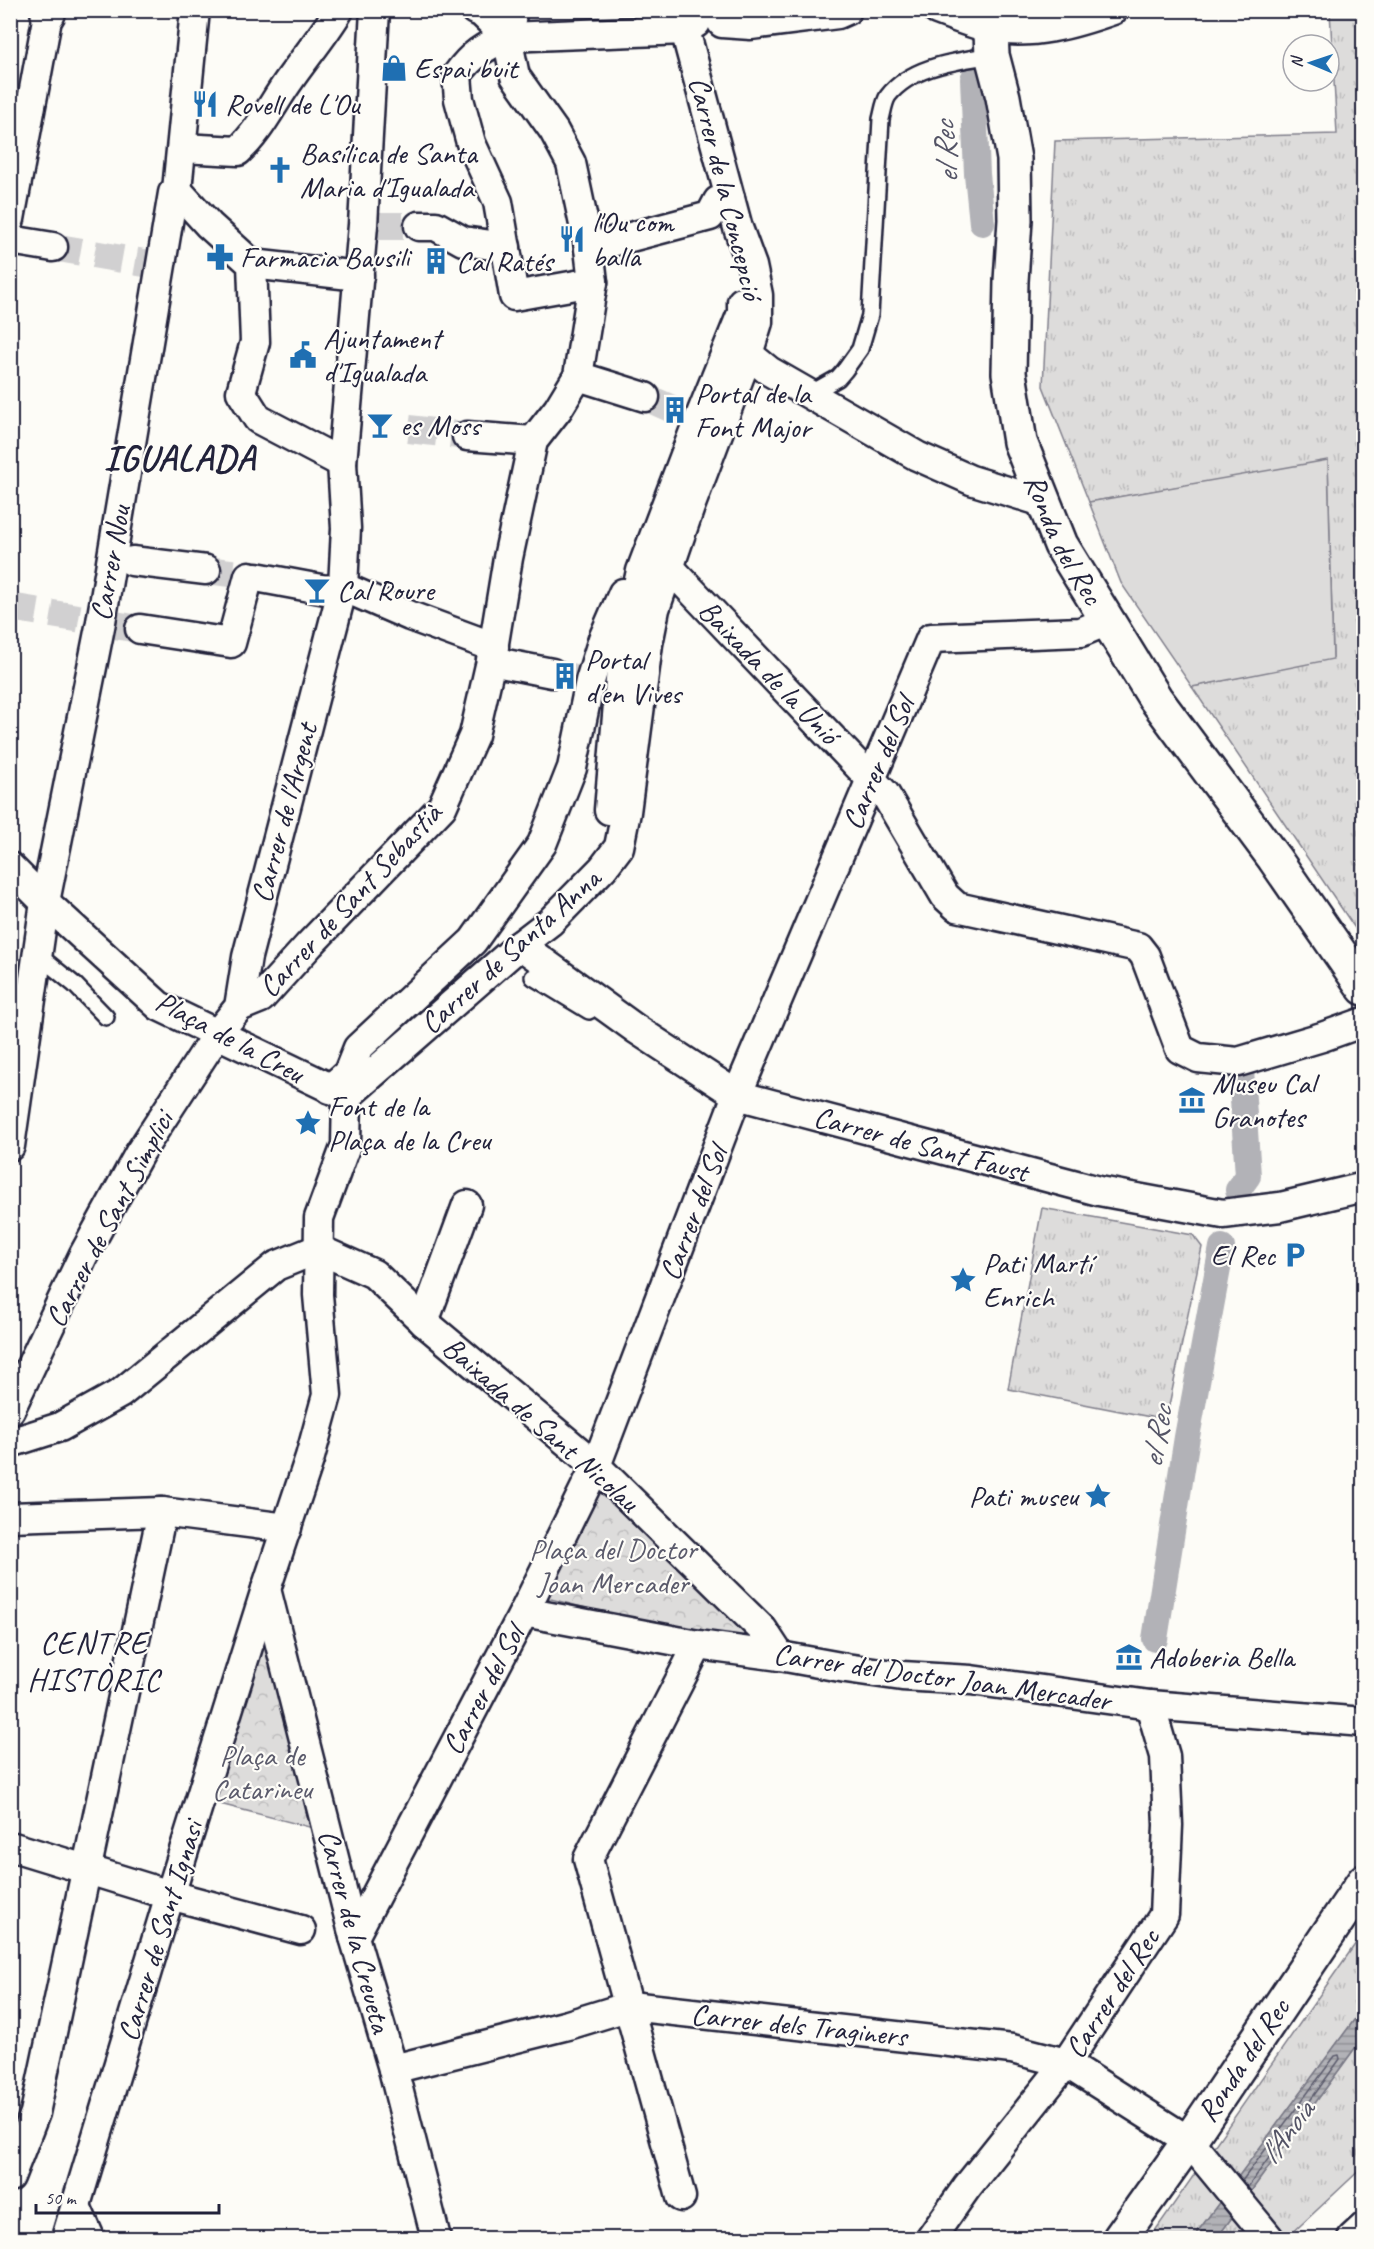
<svg xmlns="http://www.w3.org/2000/svg" width="1374" height="2249" viewBox="0 0 1374 2249" font-family="Caveat,sans-serif">
  <style>
    .grass { fill: url(#grass-tufts); stroke: #807f8b; stroke-width: 1.5 }
    .park { fill: url(#park-crowns); stroke: #807f8b; stroke-width: 1.5 }
    .garden { fill: #dddcdb; stroke: #807f8b; stroke-width: 1.5 }
    .water { fill: url(#water-rules); stroke: #787885; stroke-width: 1.5 }
    .lines { fill: none; stroke-linecap: round; stroke-linejoin: round }
    .shore { stroke: #5c5c6d; stroke-width: 1.5 }
    .canal { stroke: #b2b2b7; stroke-width: 26 }
    .street-tunnel { stroke: #d1d0d1; stroke-width: 28; stroke-dasharray: 28 14; stroke-linecap: butt }
    .lane-casing { stroke: #22223b; stroke-width: 20 }
    .street-casing { stroke: #22223b; stroke-width: 33 }
    .secondary-casing { stroke: #22223b; stroke-width: 38 }
    .lane { stroke: #fdfcf7; stroke-width: 15 }
    .street { stroke: #fdfcf7; stroke-width: 28 }
    .secondary { stroke: #fdfcf7; stroke-width: 33 }
    .labels { text-anchor: middle; stroke-width: 4.5; stroke-linejoin: round; paint-order: stroke }
    .poi-label { font-size: 30px; fill: #22223b; stroke: #fdfcf7; text-anchor: start }
    .street-label { font-size: 30px; fill: #22223b; stroke: #fdfcf7 }
    .park-label { font-size: 30px; fill: #5a5a6b; stroke: #fdfcf7 }
    .water-label { font-size: 32px; font-style: italic; fill: #545466; stroke: #fdfcf7 }
    .neighbourhood-label { font-size: 32px; letter-spacing: 1.5px; fill: #22223b; stroke: #fdfcf7 }
    .district-label { font-size: 36px; font-weight: bold; letter-spacing: 1.5px; fill: #22223b; stroke: #fdfcf7 }
  </style>
  <defs>
    <pattern id="grass-tufts" width="24" height="20" patternUnits="userSpaceOnUse" patternTransform="scale(1.5)"><rect width="24" height="20" fill="#dddcdb"/><path d="M3 7l-1-3M5 7V3M7 7l1-3M15 17l-1-3M17 17v-4M19 17l1-3" fill="none" stroke="#bdbcbd"/></pattern>
    <pattern id="park-crowns" width="20" height="18" patternUnits="userSpaceOnUse" patternTransform="scale(1.5)"><rect width="20" height="18" fill="#dddcdb"/><path d="M2 6a3 3 0 1 1 6 0M12 15a3 3 0 1 1 6 0" fill="none" stroke="#bdbcbd"/></pattern>
    <pattern id="water-rules" width="6" height="5" patternUnits="userSpaceOnUse" patternTransform="scale(1.5)"><rect width="6" height="5" fill="#b2b2b7"/><path d="M0 2.5h6" fill="none" stroke="#909096"/></pattern>
  </defs>
  <rect width="100%" height="100%" fill="#fdfcf7"/>
  <filter id="ink" filterUnits="userSpaceOnUse"><feTurbulence type="fractalNoise" baseFrequency=".0167" numOctaves="2"/><feDisplacementMap in="SourceGraphic" scale="12" xChannelSelector="R" yChannelSelector="G"/><feConvolveMatrix kernelMatrix="1 2 1 2 8 2 1 2 1" color-interpolation-filters="sRGB"/></filter>
  <g filter="url(#ink)">
    <!-- grass -->
    <g class="grass">
      <path d="M1330 11H1363V940L1192 687 1333 658 1328 461 1089 502 1043 386 1055 141 1337 134Z"/>
      <path d="M1042 1208 1193 1235 1202 1247 1166 1420 1008 1389Z"/>
      <path d="M1363 1933V2008L1193 2238H1150Z"/>
      <path d="M1363 2037V2167L1287 2238H1217Z"/>
    </g>
    <!-- park -->
    <g class="park">
      <path d="M595 1484 753 1637 694 1636 547 1598Z"/>
      <path d="M258 1642 274 1646 317 1829 212 1802Z"/>
    </g>
    <!-- garden -->
    <path class="garden" d="M1328 460 1333 659 1192 687 1121 583 1089 502Z"/>
    <!-- water -->
    <path class="water" d="M1363 2008V2037L1217 2238H1193Z"/>
    <g class="lines">
      <!-- shore -->
      <path class="shore" d="M1242 2181 1335 2056 1339 2055 1340 2059 1248 2187"/>
      <!-- canal -->
      <g class="canal">
        <path d="M973 79 977 174 982 223"/>
        <path d="M1238 1190 1248 1176 1241 1069"/>
        <path d="M1155 1639 1187 1437 1222 1247"/>
      </g>
      <!-- street-tunnel -->
      <g class="street-tunnel">
        <path d="M375 226H419"/>
        <path d="M53 247 150 264"/>
        <path d="M645 397 686 415"/>
        <path d="M409 429 467 436"/>
        <path d="M206 570 246 575"/>
        <path d="M10 607 89 620"/>
        <path d="M108 624 140 629"/>
        <path d="M552 673 579 679"/>
      </g>
      <defs>
        <g id="lane">
          <path d="M808 395 838 378 845 370 860 349 870 315 881 119C883 112 884 102 888 96 911 66 957 61 992 55"/>
          <path d="M38 955 75 985 106 1017"/>
          <path d="M533 977 589 1011"/>
        </g>
        <g id="street">
          <path d="M475 10 481 12 507 37"/>
          <path d="M722 10V23L751 25 838 14 847 10"/>
          <path d="M937 10C954 16 972 24 990 28 1032 36 1073 24 1113 10"/>
          <path d="M182 148 238 151C260 131 272 104 290 79 306 56 324 35 339 10"/>
          <path d="M177 190 209 225 252 264 255 342 241 392 258 419 342 463"/>
          <path d="M10 219 48 14"/>
          <path d="M419 226H436L463 241 506 247"/>
          <path d="M10 240 53 247"/>
          <path d="M589 248 710 216 718 201 730 198"/>
          <path d="M252 264 359 276"/>
          <path d="M593 282 514 296 498 202 471 143 459 99 457 75C472 54 484 47 507 37L685 30 696 23 700 10"/>
          <path d="M748 354 769 371 917 456 971 480 1043 502"/>
          <path d="M578 376 645 397"/>
          <path d="M467 436 533 441"/>
          <path d="M132 561 206 570"/>
          <path d="M671 569 885 794 945 896 957 907 1138 947 1145 956 1180 1049 1198 1058 1238 1062 1322 1037 1364 1022"/>
          <path d="M256 577 326 590 343 587"/>
          <path d="M343 587 410 616 494 647"/>
          <path d="M140 629 231 643 249 576"/>
          <path d="M491 661 552 673"/>
          <path d="M609 810 622 657 641 571 693 434 742 313V302"/>
          <path d="M10 867 45 902 159 1006 347 1096"/>
          <path d="M520 945 636 1029 737 1095 1099 1191 1223 1214 1280 1207 1364 1187"/>
          <path d="M239 1007 261 998 310 944 442 807 474 735 491 661 508 558 533 441 558 409 578 376 593 282 589 248 571 163 554 131 515 76 507 37 513 10"/>
          <path d="M330 1089 348 1073 358 1048 473 941 542 844 572 768 590 681 603 639 623 593"/>
          <path d="M347 1096 520 945 550 922 603 868 619 847 626 812 648 644 655 609 690 507 748 354 758 322V295L752 266 738 228 685 30 678 10"/>
          <path d="M10 1146 45 902 101 622 173 193 177 190 195 10"/>
          <path d="M424 1322 467 1205"/>
          <path d="M10 1410 83 1256 139 1154 217 1034 239 1007 247 957 343 587 346 528 342 463 363 225 375 10"/>
          <path d="M10 1443 60 1427 121 1393 276 1266 318 1249 374 1274 424 1322 596 1466 763 1630 780 1656"/>
          <path d="M10 1517 162 1512 287 1528"/>
          <path d="M266 1589 354 1937 393 2069 436 2238"/>
          <path d="M524 1612 698 1645 780 1656 846 1668 902 1676 971 1680 1150 1705 1364 1722"/>
          <path d="M10 1846 170 1895 301 1930"/>
          <path d="M354 1937 524 1612 596 1466 737 1095 931 638 1081 632 1107 621"/>
          <path d="M393 2069 568 2025 630 2006 1012 2049 1066 2063 1189 2141 1269 2238"/>
          <path d="M10 2177 35 2113 162 1512"/>
          <path d="M681 2197 588 1859 698 1645"/>
          <path d="M76 2206 90 2238"/>
          <path d="M66 2238 170 1895 266 1589 310 1457 327 1395 318 1295 319 1218 346 1145 347 1096"/>
          <path d="M931 2238 967 2187 1066 2063 1164 1915 1168 1825 1165 1756 1150 1705"/>
          <path d="M1352 2238 1364 2227"/>
        </g>
        <g id="secondary">
          <path id="s1" d="M990 10 992 55 1003 97 1014 159 1015 220 1011 281 1009 373 1020 442 1061 545 1155 698 1274 858 1364 988"/>
          <path d="M48 14 49 10"/>
          <path d="M1120 2238 1189 2141 1364 1881"/>
        </g>
      </defs>
      <!-- lane casing -->
      <use href="#lane" class="lane-casing"/>
      <!-- street casing -->
      <use href="#street" class="street-casing"/>
      <!-- secondary casing -->
      <use href="#secondary" class="secondary-casing"/>
      <!-- lane -->
      <use href="#lane" class="lane"/>
      <!-- street -->
      <use href="#street" class="street"/>
      <!-- secondary -->
      <use href="#secondary" class="secondary"/>
    </g>
  </g>
  <!-- icons -->
  <defs>
    <symbol id="shop-bare" viewBox="-9 -9 18 18"><path d="M-5-2.5h2.3a2.7 3.5 0 0 1 5.4 0H5L5.5 6h-11ZM-1.5-2.5h3a1.5 2.3 0 0 0-3 0Z" fill="#1f6fb2" stroke="#fdfcf7" stroke-width="2.5" paint-order="stroke"/></symbol>
    <symbol id="restaurant-bare" viewBox="-9 -9 18 18"><path d="M-5-6h1v4h1v-4h1v4h1v-4h1v5L-1.5 .5V6h-2V.5L-5-1ZM5-6V6H3V1.5H1.5Q1.5-4 5-6Z" fill="#1f6fb2" stroke="#fdfcf7" stroke-width="2.5" paint-order="stroke"/></symbol>
    <symbol id="church-bare" viewBox="-9 -9 18 18"><path d="M-1.2-6h2.4v3.5h3.3v2.4h-3.3V6h-2.4V-.1h-3.3v-2.4h3.3Z" fill="#1f6fb2" stroke="#fdfcf7" stroke-width="2.5" paint-order="stroke"/></symbol>
    <symbol id="pharmacy-bare" viewBox="-9 -9 18 18"><path d="M-2-6h4v4h4v4h-4v4h-4v-4h-4v-4h4Z" fill="#1f6fb2" stroke="#fdfcf7" stroke-width="2.5" paint-order="stroke"/></symbol>
    <symbol id="building-bare" viewBox="-9 -9 18 18"><path d="M-4-6H4V6H1V3H-1V6H-4ZM-2.5-4.3h1.7v1.8h-1.7ZM.8-4.3h1.7v1.8H.8ZM-2.5-1h1.7V.8h-1.7ZM.8-1h1.7V.8H.8Z" fill="#1f6fb2" stroke="#fdfcf7" stroke-width="2.5" paint-order="stroke"/></symbol>
    <symbol id="civic-bare" viewBox="-9 -9 18 18"><path d="M-.6-6.5H3V-4.5H.6V-3L4-1V1h2V6H-6V1h2V-1L-.6-3ZM-1.2 2.5V6h2.4V2.5Z" fill="#1f6fb2" stroke="#fdfcf7" stroke-width="2.5" paint-order="stroke"/></symbol>
    <symbol id="bar-bare" viewBox="-9 -9 18 18"><path d="M-6-5H6L.8 .8V4.5H3.5V6h-7V4.5H-.8V.8Z" fill="#1f6fb2" stroke="#fdfcf7" stroke-width="2.5" paint-order="stroke"/></symbol>
    <symbol id="museum-bare" viewBox="-9 -9 18 18"><path d="M0-6L6-3V-2H-6V-3ZM-5-1h2V3h-2ZM-1-1h2V3h-2ZM3-1h2V3H3ZM-6 4H6V6H-6Z" fill="#1f6fb2" stroke="#fdfcf7" stroke-width="2.5" paint-order="stroke"/></symbol>
    <symbol id="sight-bare" viewBox="-9 -9 18 18"><path d="M0-6L1.8-2.2L6-1.7L2.9 1.2L3.7 5.4L0 3.3L-3.7 5.4L-2.9 1.2L-6-1.7L-1.8-2.2Z" fill="#1f6fb2" stroke="#fdfcf7" stroke-width="2.5" paint-order="stroke"/></symbol>
    <symbol id="parking-bare" viewBox="-9 -9 18 18"><path d="M-3.5-5.5H1a3.5 3.5 0 0 1 0 7H-1V5.5H-3.5ZM-1-3.4V-.6H.8a1.4 1.4 0 0 0 0-2.8Z" fill="#1f6fb2" stroke="#fdfcf7" stroke-width="2.5" paint-order="stroke"/></symbol>
  </defs>
  <g fill-rule="evenodd">
    <use href="#shop-bare" x="375" y="49" width="38" height="38"/>
    <use href="#restaurant-bare" x="186" y="85" width="38" height="38"/>
    <use href="#church-bare" x="261" y="151" width="38" height="38"/>
    <use href="#restaurant-bare" x="553" y="220" width="38" height="38"/>
    <use href="#pharmacy-bare" x="201" y="238" width="38" height="38"/>
    <use href="#building-bare" x="417" y="242" width="38" height="38"/>
    <use href="#civic-bare" x="284" y="336" width="38" height="38"/>
    <use href="#building-bare" x="656" y="391" width="38" height="38"/>
    <use href="#bar-bare" x="361" y="406" width="38" height="38"/>
    <use href="#bar-bare" x="298" y="571" width="38" height="38"/>
    <use href="#building-bare" x="546" y="657" width="38" height="38"/>
    <use href="#museum-bare" x="1173" y="1081" width="38" height="38"/>
    <use href="#sight-bare" x="289" y="1104" width="38" height="38"/>
    <use href="#parking-bare" x="1276" y="1236" width="38" height="38"/>
    <use href="#sight-bare" x="944" y="1261" width="38" height="38"/>
    <use href="#sight-bare" x="1079" y="1477" width="38" height="38"/>
    <use href="#museum-bare" x="1110" y="1638" width="38" height="38"/>
  </g>
  <g class="labels">
    <!-- poi labels -->
    <g class="poi-label">
      <text x="414" y="78">Espai buit</text>
      <text x="225" y="114">Rovell de L'Ou</text>
      <text x="300" y="163">Basílica de Santa<tspan x="300" dy="34">Maria d'Igualada</tspan></text>
      <text x="592" y="232">l'Ou com<tspan x="592" dy="34">balla</tspan></text>
      <text x="240" y="267">Farmacia Bausili</text>
      <text x="456" y="271">Cal Ratés</text>
      <text x="323" y="348">Ajuntament<tspan x="323" dy="34">d'Igualada</tspan></text>
      <text x="695" y="403">Portal de la<tspan x="695" dy="34">Font Major</tspan></text>
      <text x="400" y="435">es Moss</text>
      <text x="337" y="600">Cal Roure</text>
      <text x="585" y="669">Portal<tspan x="585" dy="34">d'en Vives</tspan></text>
      <text x="1212" y="1093">Museu Cal<tspan x="1212" dy="34">Granotes</tspan></text>
      <text x="328" y="1116">Font de la<tspan x="328" dy="34">Plaça de la Creu</tspan></text>
      <text x="1275" y="1265" text-anchor="end">El Rec</text>
      <text x="983" y="1273">Pati Martí<tspan x="983" dy="34">Enrich</tspan></text>
      <text x="1078" y="1506" text-anchor="end">Pati museu</text>
      <text x="1149" y="1667">Adoberia Bella</text>
    </g>
    <!-- street labels -->
    <g class="street-label">
      <text transform="translate(726 188) rotate(76)" y="10">Carrer de la Concepció</text>
      <text dy="10" stroke="none"><textPath href="#s1" startOffset="542">Ronda del Rec</textPath></text>
      <text transform="translate(110 563) rotate(-80)" y="10">Carrer Nou</text>
      <text transform="translate(769 672) rotate(46)" y="10">Baixada de la Unió</text>
      <text transform="translate(878 763) rotate(-67)" y="10">Carrer del Sol</text>
      <text transform="translate(284 813) rotate(-75)" y="10">Carrer de l'Argent</text>
      <text transform="translate(350 900) rotate(-47)" y="10">Carrer de Sant Sebastià</text>
      <text transform="translate(510 951) rotate(-42)" y="10">Carrer de Santa Anna</text>
      <text transform="translate(230 1037) rotate(28)" y="10">Plaça de la Creu</text>
      <text transform="translate(921 1144) rotate(15)" y="10">Carrer de Sant Faust</text>
      <text transform="translate(693 1213) rotate(-69)" y="10">Carrer del Sol</text>
      <text transform="translate(109 1219) rotate(-62)" y="10">Carrer de Sant Simplici</text>
      <text transform="translate(541 1424) rotate(41)" y="10">Baixada de Sant Nicolau</text>
      <text transform="translate(942 1677) rotate(8)" y="10">Carrer del Doctor Joan Mercader</text>
      <text transform="translate(483 1690) rotate(-62)" y="10">Carrer del Sol</text>
      <text transform="translate(160 1931) rotate(-73)" y="10">Carrer de Sant Ignasi</text>
      <text transform="translate(355 1931) rotate(75)" y="10">Carrer de la Creueta</text>
      <text transform="translate(1112 1993) rotate(-57)" y="10">Carrer del Rec</text>
      <text transform="translate(799 2025) rotate(6)" y="10">Carrer dels Traginers</text>
      <text transform="translate(1243 2060) rotate(-56)" y="10">Ronda del Rec</text>
    </g>
    <!-- park labels -->
    <g class="park-label">
      <text x="613" y="1559">Plaça del Doctor<tspan x="613" dy="34">Joan Mercader</tspan></text>
      <text x="262" y="1765">Plaça de<tspan x="262" dy="34">Catarineu</tspan></text>
    </g>
    <!-- water labels -->
    <g class="water-label">
      <text transform="translate(945 153) rotate(-94)" y="11">el Rec</text>
      <text transform="translate(1156 1437) rotate(-80)" y="11">el Rec</text>
      <text transform="translate(1286 2132) rotate(-54)" y="11">l'Anoia</text>
    </g>
    <!-- neighbourhood labels -->
    <g class="neighbourhood-label">
      <text x="94" y="1653">CENTRE<tspan x="94" dy="37">HISTÒRIC</tspan></text>
    </g>
    <!-- district labels -->
    <g class="district-label">
      <text x="180" y="470">IGUALADA</text>
    </g>
  </g>
  <!-- margin -->
  <rect width="1374" height="2249" fill="none" stroke="#fdfcf7" stroke-width="36"/>
  <rect x="18" y="18" width="1338" height="2213" fill="none" stroke="#22223b" stroke-width="2" filter="url(#ink)"/>
  <!-- north arrow -->
  <g transform="translate(1311 63) rotate(272)"><circle r="28" fill="#fdfcf7" stroke="#a5a5ac" stroke-width="1.5"/>
  <path d="M0-4.5L10 22L0 15L-10 22Z" fill="#1f6fb2"/>
  <text y="-9" font-size="16" font-weight="bold" text-anchor="middle" fill="#22223b">N</text>
  </g>
  <!-- scale -->
  <path d="M36 2204v9h183v-9" fill="none" stroke="#22223b" stroke-width="3"/>
  <text x="45" y="2204" font-size="18" fill="#22223b" stroke="#fdfcf7" stroke-width="4.5" paint-order="stroke">50 m</text>
</svg>
